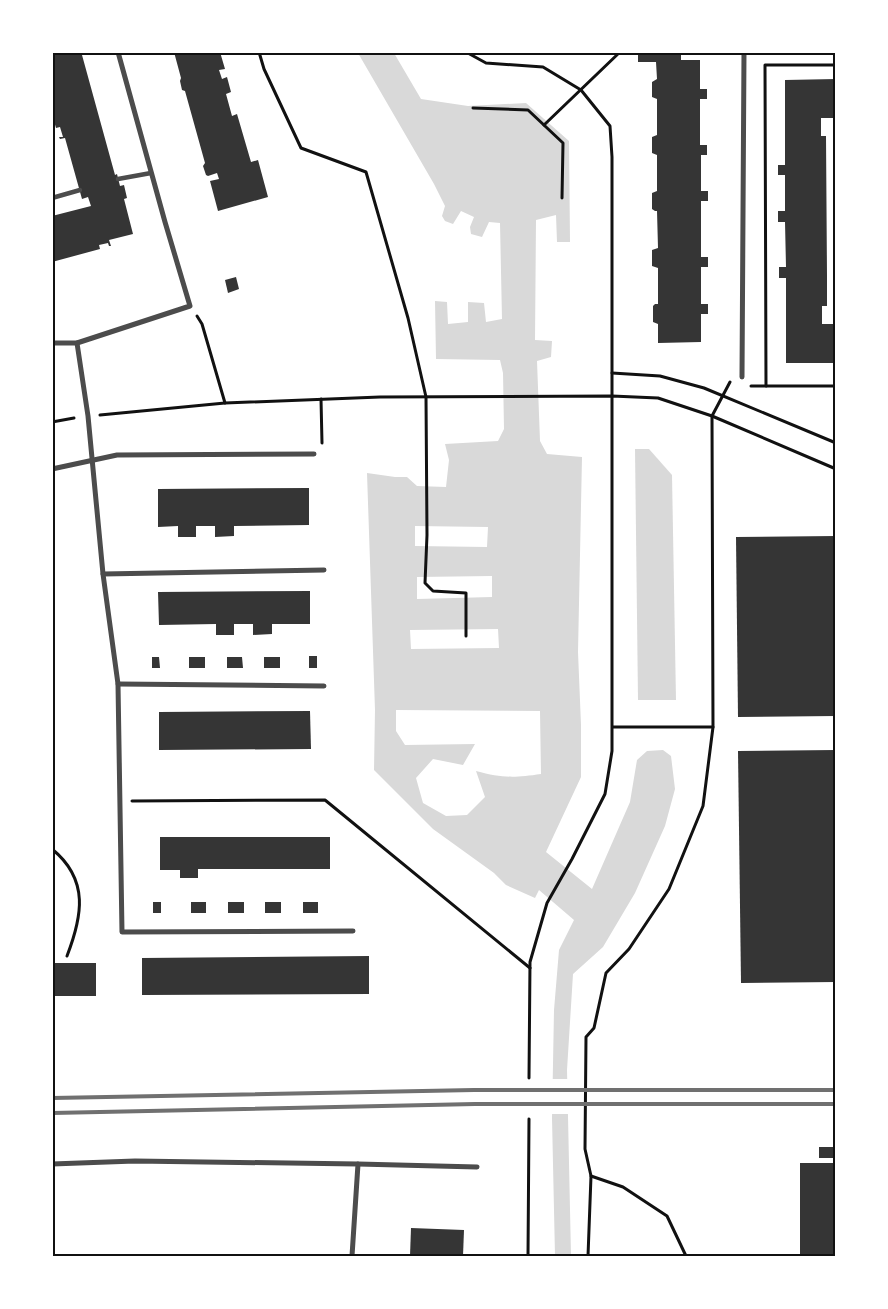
<svg xmlns="http://www.w3.org/2000/svg" width="888" height="1309" viewBox="0 0 888 1309" font-family="Lora,serif">
  <style>
    .water { fill: #d9d9d9; fill-rule: evenodd }
    .pier { fill: #fff }
    .building { fill: #353535 }
    .lines { fill: none; stroke-linecap: round; stroke-linejoin: round }
    .path { stroke: #111; stroke-width: 3 }
    .pedestrian { stroke: #4c4c4c; stroke-width: 4.5 }
    .minor { stroke: #4c4c4c; stroke-width: 5 }
    .rail { stroke: #707070; stroke-width: 4 }
    .neatline { fill: none; stroke: #111; stroke-width: 2 }
  </style>
  <rect width="100%" height="100%" fill="#fff"/>
  <!-- water -->
  <g class="water">
    <path d="M358 53H394L421 99 468 106 526 103 569 141 570 242H557L556 215 536 220 535 340 552 341 551 357 537 361 540 441 547 454 582 457 578 652 581 725V777L546 852 592 889 630 802 637 760 647 751 663 750 671 756 675 789 665 826 635 893 603 947 573 974 567 1070 571 1256H555L552 1118 554 1010 559 950 574 920 539 890 535 898 506 885 494 873 433 829 374 770 375 710 367 473 395 477H407L417 486 446 487 449 460 445 444 498 441 504 429 503 373 500 360 436 359 435 301 447 302 448 324 468 322V302L484 303 486 322 502 319 500 223 489 222 482 237 471 234 470 227 474 217 461 211 453 224 445 221 442 216 445 206 434 184ZM415 526 488 527 487 547 415 546ZM417 577 492 576V597L417 599ZM498 629 499 648 411 649 410 630ZM396 710 540 711 541 774C514 778 502 778 476 771L485 797 467 815 446 816 423 803 416 778 433 759 463 765 475 744 405 745 396 731Z"/>
    <path d="M635 449H649L672 475 676 700H638Z"/>
  </g>
  <!-- pier -->
  <rect class="pier" x="550" y="1079" width="20" height="35"/>
  <!-- building -->
  <g class="building">
    <path d="M52 52H83L82 55 115 175 117 174 120 186 124 185 127 198 124 199 133 234 109 240 111 246H109L108 243 99 245 100 249 52 262V216L91 206 88 197 82 199 65 138 60 139 59 137H63L60 127 56 128 52 114Z"/>
    <path d="M174 52H220L225 69 219 70 222 79 227 77 231 92 226 94 232 116 237 114 251 162 258 160 268 197 218 211 210 181 219 179 217 173 208 176 206 175 203 166 205 163 185 91 182 90 180 81 181 78Z"/>
    <path d="M638 52H681V60H700V89H707V99H700V145H707V155H701V191H708V201H701V257H708V267H701V304H708V314H701V342L658 343V324L653 322V306L655 304H658V268L652 266V250L658 248 657 211H655L652 209V193L657 191V155L652 153V137L657 135V99L652 97V82L657 79 656 62H638Z"/>
    <path d="M836 79V118H821V136H826L827 276V306H822V324H836V363H786V278H779V267H786L785 222H778V211H785V175H778V165H785V80Z"/>
    <path d="M236 277 239 289 228 293 225 280Z"/>
    <path d="M309 488V525L234 526V536L215 537V526H196V537H178V526L158 527V489Z"/>
    <path d="M836 536V716L738 717 736 537Z"/>
    <path d="M310 591V624H272V634L253 635V624H234V635H216V624L159 625 158 592Z"/>
    <rect x="309" y="656" width="8" height="12"/>
    <path d="M152 657H159L160 668H152Z"/>
    <rect x="189" y="657" width="16" height="11"/>
    <path d="M227 657H242L243 668H227Z"/>
    <rect x="264" y="657" width="16" height="11"/>
    <path d="M310 711 311 749 159 750V712Z"/>
    <path d="M836 750V982L741 983 738 751Z"/>
    <path d="M160 837H330V869H198V878H180V870H160Z"/>
    <rect x="153" y="902" width="8" height="11"/>
    <rect x="191" y="902" width="15" height="11"/>
    <rect x="228" y="902" width="16" height="11"/>
    <rect x="265" y="902" width="16" height="11"/>
    <rect x="303" y="902" width="15" height="11"/>
    <path d="M369 956V994L142 995V958Z"/>
    <rect x="52" y="963" width="44" height="33"/>
    <rect x="819" y="1147" width="17" height="11"/>
    <rect x="800" y="1163" width="36" height="93"/>
    <path d="M411 1228 464 1230 463 1256H410Z"/>
  </g>
  <g class="lines">
    <!-- path -->
    <g class="path">
      <path d="M259 52 264 69 301 148 366 172 408 318 426 397 427 535 425 583 433 591 466 593V636"/>
      <path d="M466 52 486 63 543 67 581 90 610 126 612 157V751L605 794 572 859 547 903 530 962 529 1078"/>
      <path d="M836 65H765L766 386H836"/>
      <path d="M473 108 528 110 563 143 562 198"/>
      <path d="M544 125 620 52"/>
      <path d="M197 316 202 324 225 403"/>
      <path d="M612 373 660 376 704 388 836 443"/>
      <path d="M751 386H766"/>
      <path d="M321 399 322 443"/>
      <path d="M100 415 225 403 380 397 612 396 658 398 712 416 836 469"/>
      <path d="M52 422 74 418"/>
      <path d="M613 727H713"/>
      <path d="M132 801 325 800 530 968"/>
      <path d="M52 849C90 880 82 917 67 956"/>
      <path d="M591 1176 623 1187 667 1216 686 1256"/>
      <path d="M528 1256 529 1119"/>
      <path d="M588 1256 591 1176 585 1149 586 1037 594 1028 606 973 629 949 669 889 703 806 713 727 712 416 730 382"/>
    </g>
    <!-- pedestrian -->
    <g class="pedestrian">
      <path d="M118 179 151 173"/>
      <path d="M52 198 80 190"/>
    </g>
    <!-- minor -->
    <g class="minor">
      <path d="M52 343H77L190 306 165 222 118 52"/>
      <path d="M77 343 88 416 103 574 118 684 122 932 353 931"/>
      <path d="M742 377 744 52"/>
      <path d="M52 469 117 455 314 454"/>
      <path d="M103 574 324 570"/>
      <path d="M118 684 324 686"/>
      <path d="M52 1164 135 1161 358 1164 352 1256"/>
      <path d="M358 1164 477 1167"/>
    </g>
    <!-- rail -->
    <g class="rail">
      <path d="M52 1098 474 1090H836"/>
      <path d="M52 1113 475 1104H836"/>
    </g>
  </g>
  <!-- border -->
  <rect width="888" height="1309" fill="none" stroke="#ffffff" stroke-width="108"/>
  <rect x="54" y="54" width="780" height="1201" class="neatline"/>
</svg>
